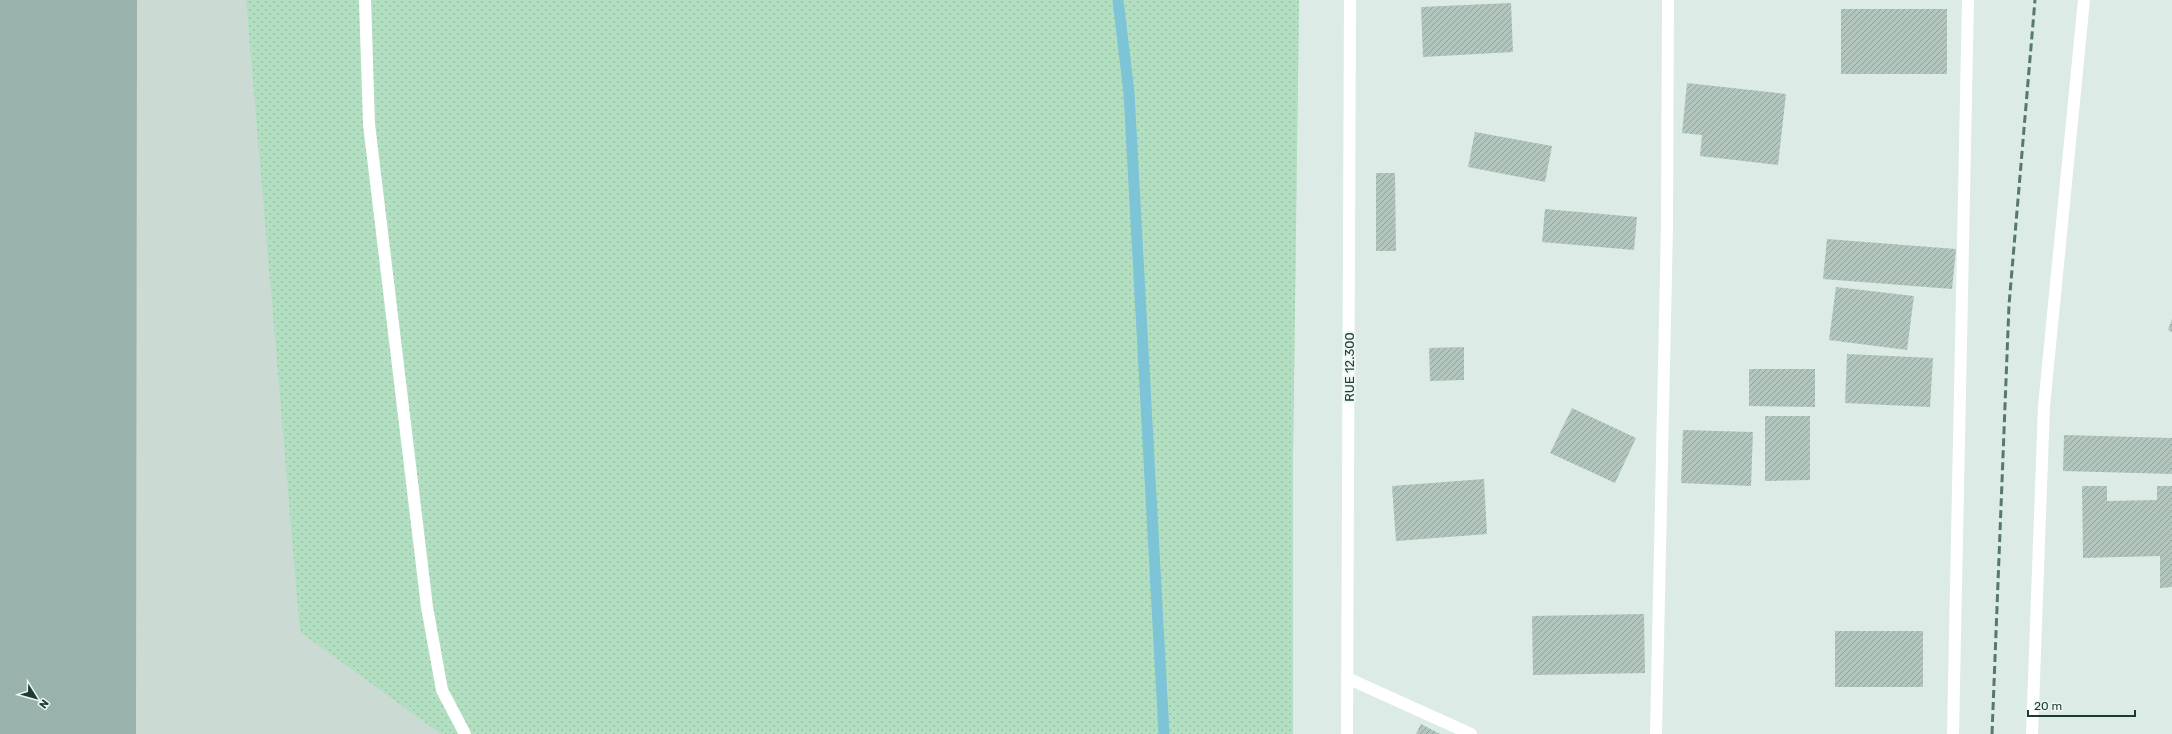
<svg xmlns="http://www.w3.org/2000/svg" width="2172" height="734" viewBox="0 0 2172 734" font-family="Rubik,sans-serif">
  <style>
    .built { fill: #cbdbd4 }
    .grass { fill: url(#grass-dots) }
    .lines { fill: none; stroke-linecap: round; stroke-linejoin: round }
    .stream { stroke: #7dc4d7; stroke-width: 11 }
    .runway { stroke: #99b2ab; stroke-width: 240 }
    .building { fill: url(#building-hatch) }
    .service { stroke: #fff; stroke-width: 12 }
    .minor { stroke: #fff; stroke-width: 12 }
    .tertiary { stroke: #fff; stroke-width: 12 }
    .rail { stroke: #567871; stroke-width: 3; stroke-dasharray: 8 4; stroke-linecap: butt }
    .labels { text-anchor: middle; stroke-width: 4; stroke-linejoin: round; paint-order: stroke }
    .street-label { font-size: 13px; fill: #1d3b35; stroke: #edf7f3 }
  </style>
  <defs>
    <pattern id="grass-dots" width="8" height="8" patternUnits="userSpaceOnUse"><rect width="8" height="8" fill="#b2dfc1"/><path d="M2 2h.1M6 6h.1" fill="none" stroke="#99c0a6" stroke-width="1.8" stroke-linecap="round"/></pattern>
    <pattern id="building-hatch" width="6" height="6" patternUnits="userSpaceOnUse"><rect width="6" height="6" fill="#b2c6be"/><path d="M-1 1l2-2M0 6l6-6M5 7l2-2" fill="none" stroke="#90a29b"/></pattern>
  </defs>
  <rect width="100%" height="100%" fill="#dcebe5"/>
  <!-- built -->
  <path class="built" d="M0 0H1299L1293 453V734H0Z"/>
  <!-- grass -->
  <path class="grass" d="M246 0H1299L1293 453V734H441L300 632Z"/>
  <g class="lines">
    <!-- stream -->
    <path class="stream" d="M1118 0 1129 93 1164 734"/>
    <!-- runway -->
    <path class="runway" d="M16 734 17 0"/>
  </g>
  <!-- building -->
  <g class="building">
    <path d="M1511 3 1513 52 1423 57 1421 7Z"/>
    <rect x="1841" y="9" width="106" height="65"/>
    <path d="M1687 83 1786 94 1778 165 1700 156 1702 135 1682 133Z"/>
    <path d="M1475 132 1552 146 1545 182 1468 167Z"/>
    <path d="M1376 173H1395L1396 251H1376Z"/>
    <path d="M1545 209 1637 217 1634 250 1542 242Z"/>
    <path d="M1827 239 1956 249 1952 289 1823 279Z"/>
    <path d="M1836 287 1914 296 1907 350 1829 340Z"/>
    <path d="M2172 319V332L2168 330Z"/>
    <path d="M1464 347V380L1430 381 1429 348Z"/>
    <path d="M1847 354 1933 358 1930 407 1845 403Z"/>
    <path d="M1749 369H1815V407L1749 406Z"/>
    <path d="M1572 408 1636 438 1615 483 1550 453Z"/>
    <path d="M1765 416H1810V480L1765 481Z"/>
    <path d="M1683 430 1753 432 1751 486 1681 483Z"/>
    <path d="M2064 435 2172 438V474L2063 471Z"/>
    <path d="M1484 479 1487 534 1396 541 1392 486Z"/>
    <path d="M2082 486H2107V501L2157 500V486H2172V587L2160 588V556L2083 558Z"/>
    <path d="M1644 614 1645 673 1533 675 1532 616Z"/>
    <rect x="1835" y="631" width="88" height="56"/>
    <path d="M1421 724 1440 734H1416Z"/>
  </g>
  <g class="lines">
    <!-- service -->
    <path class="service" d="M365 0 369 124 427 607 442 690 465 734"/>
    <!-- minor -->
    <g class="minor">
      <path d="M1347 678 1471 734"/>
      <path d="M1656 734 1667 227 1668 0"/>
      <path d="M1953 734 1968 0"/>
      <path d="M2032 734 2044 406 2084 0"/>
    </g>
    <!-- tertiary -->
    <path class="tertiary" d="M1347 734 1350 0"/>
    <!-- rail -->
    <path class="rail" d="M1992 734 2009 305 2035 0"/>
  </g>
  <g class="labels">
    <!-- street labels -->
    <g class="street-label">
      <text transform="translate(1349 367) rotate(-90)" y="5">RUE 12.300</text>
    </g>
  </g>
  <!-- north arrow -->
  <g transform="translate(36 698) rotate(127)" stroke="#edf7f3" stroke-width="3" paint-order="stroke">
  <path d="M0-3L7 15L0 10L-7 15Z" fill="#1d3b35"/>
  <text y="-6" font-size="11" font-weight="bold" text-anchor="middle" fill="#1d3b35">N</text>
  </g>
  <!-- scale -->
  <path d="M2028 710v6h107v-6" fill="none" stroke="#1d3b35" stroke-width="2"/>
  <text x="2034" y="710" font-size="12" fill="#1d3b35" stroke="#edf7f3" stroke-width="3" paint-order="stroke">20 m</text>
</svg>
